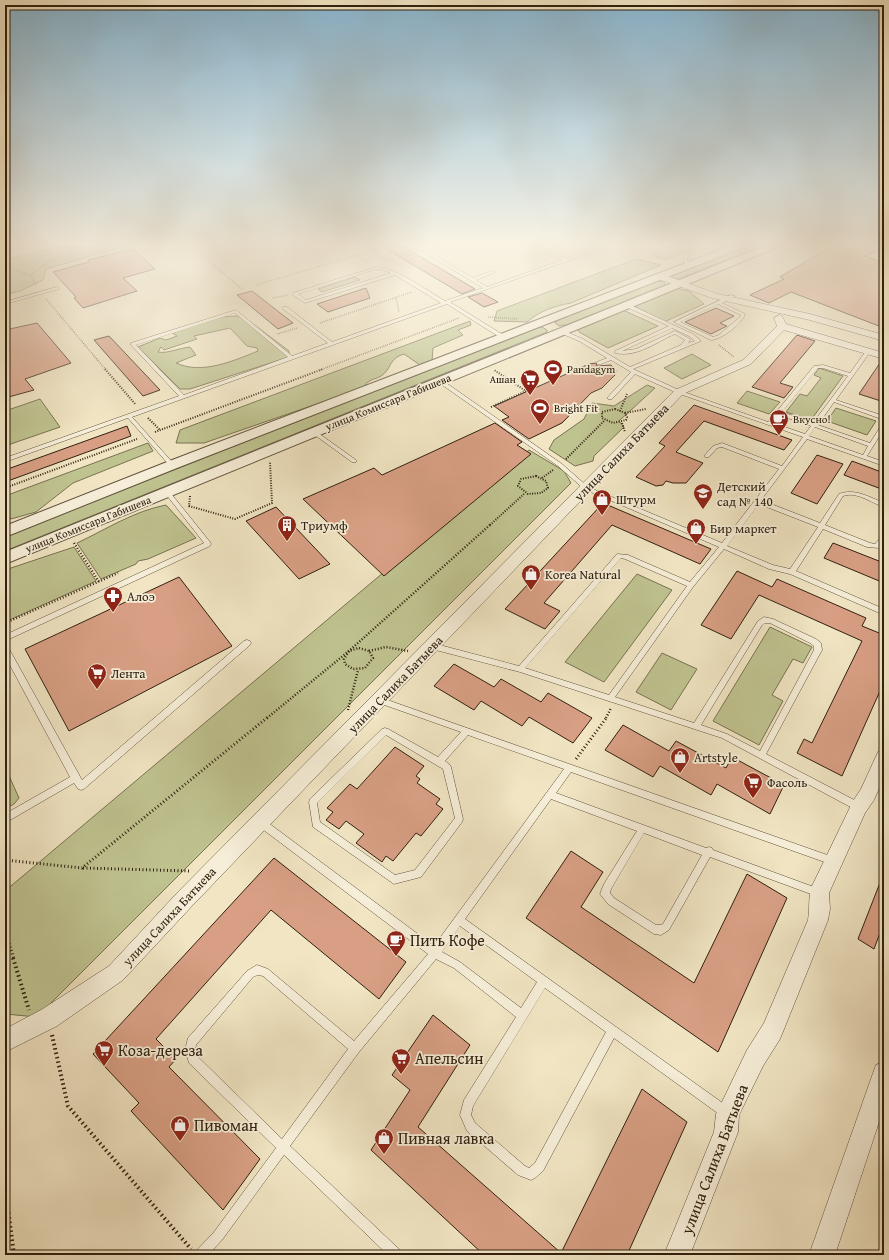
<svg xmlns="http://www.w3.org/2000/svg" width="889" height="1260" viewBox="0 0 889 1260" font-family="'Gentium Book Plus',serif">
  <style>
    .green { fill: #bfc390; stroke: #787250; fill-rule: evenodd }
    .building { fill: #d89f84; stroke: #30200f }
    .lines { fill: none; stroke-linecap: round; stroke-linejoin: round }
    .service-casing { stroke: #60513c; stroke-width: 1 }
    .minor-casing { stroke: #60513c; stroke-width: 1 }
    .tertiary-casing { stroke: #60513c; stroke-width: 2 }
    .path-far4 { stroke: #30200f; stroke-width: 1.5; stroke-dasharray: 0.5 1.5; stroke-linecap: butt }
    .path-far3 { stroke: #30200f; stroke-width: 2; stroke-dasharray: 1 1.5; stroke-linecap: butt }
    .path-far2 { stroke: #30200f; stroke-width: 2.5; stroke-dasharray: 1 2; stroke-linecap: butt }
    .path-far1 { stroke: #30200f; stroke-width: 3; stroke-dasharray: 1 2.5; stroke-linecap: butt }
    .path { stroke: #30200f; stroke-width: 4; stroke-dasharray: 1.5 3; stroke-linecap: butt }
    .service { fill: #f6eed8; fill-rule: evenodd }
    .minor { fill: #f6eed8; fill-rule: evenodd }
    .tertiary { fill: #f6eed8; fill-rule: evenodd }
    .labels { text-anchor: middle; stroke-width: 3.5; stroke-linejoin: round; paint-order: stroke }
    .far-poi-label { font-size: 11px; fill: #30200f; stroke: #f6eed8; text-anchor: start }
    .far-street-label { font-size: 11px; fill: #30200f; stroke: #f6eed8 }
    .street-label { font-size: 13px; fill: #30200f; stroke: #f6eed8 }
    .poi-label { font-size: 13px; fill: #30200f; stroke: #f6eed8; text-anchor: start }
    .near-poi-label { font-size: 16px; fill: #30200f; stroke: #f6eed8; text-anchor: start }
    .near-street-label { font-size: 16px; fill: #30200f; stroke: #f6eed8 }
  </style>
  <rect width="100%" height="100%" fill="#f1e5c3"/>
  <filter id="stains"><feTurbulence type="fractalNoise" baseFrequency=".005" numOctaves="4"/><feColorMatrix values="0 0 0 0 .2 0 0 0 0 .09 0 0 0 0 .02 0 0 0 .5 -.17"/></filter>
  <radialGradient id="worn" r=".72"><stop offset=".6" stop-color="#630" stop-opacity="0"/><stop offset="1" stop-color="#630" stop-opacity=".3"/></radialGradient>
  <!-- green -->
  <g class="green">
    <path d="M60 246H126L46 269 43 280 20 291 5 295V260Z"/>
    <path d="M672 246H700L665 260 651 254Z"/>
    <path d="M743 246H762L678 279 669 276Z"/>
    <path d="M636 259 661 265 571 303C554 306 540 311 527 322L494 321 497 311Z"/>
    <path d="M355 277 360 280 322 292 318 289Z"/>
    <path d="M657 281 664 282 665 285 566 325 559 326 555 323 557 320Z"/>
    <path d="M674 288 689 291 704 304 664 322 634 306 636 304Z"/>
    <path d="M623 310 658 326 608 348 579 332 578 328Z"/>
    <path d="M238 316 256 326 289 351V357L190 389H180L138 347 160 338 166 340 177 336 171 332 219 317ZM230 328 247 346 257 348 258 351C233 361 202 375 176 363L196 355 190 347C179 348 167 354 158 352L161 347 164 350 197 339 194 336Z"/>
    <path d="M470 321 471 325 458 330 463 335 433 348 432 361 420 365 404 354C388 359 392 369 381 376 374 380 368 379 363 388L204 443H176L180 430Z"/>
    <path d="M542 327 547 330V332L5 551V536L536 328Z"/>
    <path d="M692 354 711 365 682 379 664 368Z"/>
    <path d="M819 368 843 376 811 420 786 412 800 394 807 396 821 378 814 375Z"/>
    <path d="M647 385 655 388 619 421 624 427 594 456 593 461 575 466 549 449 554 440 584 419 592 403 614 406Z"/>
    <path d="M747 391 780 402 769 414 737 403Z"/>
    <path d="M40 399 60 427 5 446V411Z"/>
    <path d="M836 408 876 421 867 435 827 421Z"/>
    <path d="M148 443 153 451 73 483 36 512 11 519 7 514H5V496Z"/>
    <path d="M529 450 564 471 571 483 37 1017 5 1014V891Z"/>
    <path d="M166 505 196 538 148 559 138 561 136 564 101 579 77 543C107 529 134 511 166 505Z"/>
    <path d="M74 547 96 581 5 622V570Z"/>
    <path d="M637 574 672 590 604 682 565 662Z"/>
    <path d="M770 627 812 647 803 663 793 659 772 695 783 701 759 745 713 721Z"/>
    <path d="M662 653 697 669 671 710 636 692Z"/>
    <path d="M5 767 19 798 14 804 5 809Z"/>
  </g>
  <!-- building -->
  <g class="building">
    <path d="M386 246H402L475 289 462 294 385 248Z"/>
    <path d="M832 246H846L849 250 853 249V246H884V248L865 256 884 263V328L791 292 769 303 750 295 784 279 780 277Z"/>
    <path d="M133 249 155 269 123 278 137 291 83 308 74 298 76 297 53 272 89 262 88 260Z"/>
    <path d="M366 288 370 298 328 312 317 304Z"/>
    <path d="M252 291 293 323 278 329 237 295Z"/>
    <path d="M482 293 498 302 484 307 468 297Z"/>
    <path d="M716 308 734 316 720 323 727 326 711 334 685 322Z"/>
    <path d="M37 323 71 363 25 379 34 390 5 398V330Z"/>
    <path d="M797 335 815 341 780 383 793 387 784 398 752 387Z"/>
    <path d="M109 336 160 390 143 396 94 340Z"/>
    <path d="M882 360H884V402L859 394Z"/>
    <path d="M596 363 597 366 611 365 616 371 615 375 602 388 591 393 562 423 529 439 502 420 509 417 494 406 589 364Z"/>
    <path d="M694 405 792 440 784 450 704 421 676 452 703 463 686 483H673L666 481 663 485 656 486 636 477 665 446 659 443Z"/>
    <path d="M495 423 522 442 517 445 531 454 384 576 303 499 374 468 382 475Z"/>
    <path d="M127 426 131 436 5 482V470Z"/>
    <path d="M817 455 843 464 817 504 791 493Z"/>
    <path d="M852 461 884 473V490L844 475Z"/>
    <path d="M603 503 711 549 700 564 612 525 544 603 560 611 545 629 505 609Z"/>
    <path d="M276 507 330 564 299 579 246 521Z"/>
    <path d="M833 543 884 563V583L824 558Z"/>
    <path d="M737 571 772 587 777 579 866 618 862 626 884 635V682L842 776 797 753 804 739 812 743 862 641 759 595 731 639 701 625Z"/>
    <path d="M179 577 232 646 69 731 25 649Z"/>
    <path d="M454 664 494 687 501 679 541 702 548 693 592 718 573 743 529 717 522 726 481 701 474 710 434 686Z"/>
    <path d="M623 725 669 751 676 741 726 768 732 757 784 785 770 814 717 784 711 795 660 766 653 777 605 750Z"/>
    <path d="M395 747 424 766 416 776 420 779 417 783 440 799 436 804 443 809 421 836 416 833 393 861 386 856 382 862 356 843 364 834 346 821 339 829 326 820 333 812 327 808 350 784 357 789Z"/>
    <path d="M571 851 603 872 581 907 694 983 747 874 787 898 718 1052 526 918Z"/>
    <path d="M274 858 406 962 379 999 271 910 156 1039 176 1059 169 1067 260 1159 223 1210 131 1111 139 1103 93 1054Z"/>
    <path d="M883 875 884 922 874 949 858 939Z"/>
    <path d="M433 1015 470 1045 418 1127 561 1253 642 1089 687 1122 627 1255H484L371 1150 410 1090 392 1075Z"/>
  </g>
  <g class="lines">
    <defs>
      <g id="service">
        <path d="M437 246H442L427 251 473 278 492 271H494V273L476 280 487 287 562 260 535 246H539L566 259 589 251 580 246H585L593 249 603 246H608L594 252 450 302 505 336V338H501L447 304 132 417 174 464V466H170L128 418 5 462V458L179 396 131 345V343L236 310 292 356 328 343 283 309V307H287L332 342 441 303 395 275 305 303 293 295V293L376 267C395 267 428 291 445 301L483 288 422 251ZM376 269H381L391 273 306 300 298 294ZM235 313 288 357 184 395 136 345Z"/>
        <path d="M708 246H713L689 256 687 259 689 265 686 266 683 259 687 254Z"/>
        <path d="M847 246H851L852 248 849 249Z"/>
        <path d="M57 287 59 288V289L5 304V302Z"/>
        <path d="M731 295 735 296 722 303 745 314C743 323 721 340 711 340L674 322ZM718 304 741 315 740 317 719 335 713 337 680 322Z"/>
        <path d="M624 304H628L693 334 701 341 633 369 681 391 768 422 814 366 823 365 850 373 866 351 870 352 836 400 884 416V420L834 402 818 425 870 443 882 424 884 423V429L867 456 884 462V466L807 439 761 500 820 523 839 494C855 488 869 497 884 503V507C871 503 857 491 843 496L825 525 870 543 875 544 882 536 884 535V541L879 548 867 547 823 529 796 571 884 609V615L790 574 769 569 724 549 693 587 615 697 694 723 758 621 764 617 773 619 816 639 821 643 822 650 766 754 862 804 863 807 862 810 859 811 856 810 722 738 520 672 432 649 429 648 428 646 429 644 432 643 519 666 617 554 628 555 690 582 719 547 584 489 558 466 438 382V380H442L562 464 588 487 722 543 779 469 722 447 717 448 709 457H705V455L713 446 722 443 782 466 803 437 677 393 635 374 612 399H608V397L631 372 611 360 601 364H597V362L607 358 579 341 558 332V330H562L583 339 630 367 681 345 685 340 675 334C656 342 637 358 615 353V351L669 326 624 306ZM672 328 689 336 695 341 688 343 690 340V339L675 331 636 349 622 351ZM818 368H823L848 376 813 423 782 412ZM779 415 811 426 805 434 773 423ZM815 427 868 446 863 455 809 436ZM759 504 818 527 790 569 773 565 727 546ZM621 558 625 559 687 586 609 695 525 668ZM765 623H770L810 643 814 646V650L760 751 727 734 701 725 762 625Z"/>
        <path d="M314 430 356 460V462H352L312 433 311 432Z"/>
        <path d="M167 490 169 491 210 542 211 544 210 546 5 641V635L204 543 165 493 164 492Z"/>
        <path d="M247 640 250 641 251 643 250 645 84 789 81 790 78 789 74 783 5 823V814L70 777 5 656V646L8 647 82 780 244 641Z"/>
        <path d="M379 697 833 857 836 858 837 861 836 864 833 865 571 772 556 793 706 848 709 847 712 848 713 850 822 890 824 893 822 896 819 897 710 857 669 930 661 935 654 934 608 904 600 894 604 884 637 831 551 799 465 919 731 1109 732 1113 731 1117 727 1118 723 1117 614 1038 543 1171 535 1178 531 1180 518 1175 467 1131 460 1115 464 1100 516 1017 454 968 436 959 359 1052 290 1146 401 1251 403 1255H388L284 1155 222 1240 208 1255H194L196 1251 214 1232 276 1148 189 1063 185 1050 188 1038 247 971 257 965 268 969 354 1041 428 954 257 825 256 822 257 819 260 818 263 819 434 946 564 769 468 735 445 761 450 765 451 767 463 819 462 822 421 877 394 884 313 827 309 802 310 799 382 729 385 728 388 729 438 757 461 732 376 702 375 700 376 698ZM386 735 443 769 455 818 415 870 395 875 320 822 317 803ZM644 833 702 855 663 924 660 925H656L614 898 610 893 611 889ZM460 926 537 982 521 1008 460 962 442 952ZM258 975 263 976 348 1049 282 1139 197 1056 195 1050 196 1045 253 977ZM545 988 606 1032 535 1163 529 1168 525 1166 475 1123 471 1115 473 1106Z"/>
      </g>
      <g id="minor">
        <path d="M659 273 718 294 810 314 884 335V341L810 320 712 298 656 278 655 276Z"/>
        <path d="M779 315 782 316 786 324 884 353V359L784 330 751 364 683 394 192 906 123 980 57 1026 5 1052V1029L41 1010 109 966 178 892 675 390 743 360 777 326 774 318Z"/>
        <path d="M884 750V777L874 800 865 813 829 893 830 909 828 920 780 1039 763 1066 739 1115 738 1132 690 1255H664L714 1132 716 1114 720 1106 747 1050 764 1023 808 920C810 908 808 897 812 886L853 801 861 789 878 752Z"/>
        <path d="M884 1062V1107L835 1255H809L873 1073 876 1065Z"/>
      </g>
      <g id="tertiary">
        <path d="M730 246H743L742 248 177 468 5 537V526L167 462Z"/>
        <path d="M764 246H777L776 248 5 564V552Z"/>
      </g>
    </defs>
    <!-- service casing -->
    <use href="#service" class="service-casing"/>
    <!-- minor casing -->
    <use href="#minor" class="minor-casing"/>
    <!-- tertiary casing -->
    <use href="#tertiary" class="tertiary-casing"/>
    <!-- path-far4 -->
    <g class="path-far4">
      <path d="M191 246 243 290"/>
      <path d="M370 246 377 254 389 262"/>
      <path d="M782 250 792 246"/>
      <path d="M355 255 368 263"/>
      <path d="M5 267 31 276"/>
      <path d="M256 285 388 246"/>
      <path d="M36 286 31 275 50 261 69 254 79 246"/>
      <path d="M272 298 288 295"/>
      <path d="M396 298 399 312"/>
      <path d="M46 299 106 370"/>
      <path d="M488 317 518 319"/>
      <path d="M320 323 412 292"/>
      <path d="M277 334 297 328"/>
      <path d="M719 345 734 357"/>
      <path d="M320 370 459 318"/>
    </g>
    <!-- path-far3 -->
    <g class="path-far3">
      <path d="M105 369 136 405"/>
      <path d="M491 407 526 391 494 370"/>
      <path d="M615 409 625 413 627 417 626 420 613 423 602 418V412Z"/>
      <path d="M620 411 627 394"/>
      <path d="M625 413 646 409"/>
      <path d="M148 418 160 430"/>
      <path d="M622 423 625 432"/>
      <path d="M155 432 323 369"/>
      <path d="M566 459 604 421"/>
      <path d="M536 476 546 481 548 488 541 493 528 494 518 486 521 479Z"/>
      <path d="M542 478 553 470"/>
      <path d="M5 488 137 439"/>
      <path d="M190 496 189 506 235 519 272 503 270 462"/>
      <path d="M490 525 525 493"/>
    </g>
    <!-- path-far2 -->
    <g class="path-far2">
      <path d="M74 543 99 582"/>
      <path d="M5 623 118 573"/>
      <path d="M359 648 369 651 373 658 365 668 353 669 345 664 344 659 349 651Z"/>
      <path d="M369 651 386 647 408 651"/>
      <path d="M348 710 358 670"/>
      <path d="M267 718 349 651 491 524"/>
      <path d="M606 718 611 708"/>
    </g>
    <!-- path-far1 -->
    <g class="path-far1">
      <path d="M576 759 607 717"/>
      <path d="M5 860 82 868 268 717"/>
      <path d="M83 868 190 871"/>
      <path d="M5 930 14 959"/>
    </g>
    <!-- path -->
    <g class="path">
      <path d="M13 958 29 1010"/>
      <path d="M52 1035 68 1106 191 1249"/>
      <path d="M5 1186 14 1255"/>
    </g>
    <!-- service -->
    <use href="#service" class="service"/>
    <!-- minor -->
    <use href="#minor" class="minor"/>
    <!-- tertiary -->
    <use href="#tertiary" class="tertiary"/>
  </g>
  <!-- sky -->
  <linearGradient id="sky" x2="0" y2="1"><stop stop-color="#89b8d4"/><stop offset="0.58" stop-color="#f9f3e4"/><stop offset="1" stop-color="#f9f3e4" stop-opacity="0"/></linearGradient>
  <rect width="889" height="422" fill="url(#sky)"/>
  <!-- icons -->
  <defs>
    <symbol id="stadium-pin" viewBox="-11 -11 22 30"><path d="M0 17L-7.5 6A9.5 9.5 0 1 1 7.5 6Z" fill="#8f2418" stroke="#f6eed8"/><path d="M0-5a6.5 5 0 1 0 0 10a6.5 5 0 1 0 0-10ZM-3.5-1.8h7v3.6h-7Z" fill="#fff"/></symbol>
    <symbol id="supermarket-pin" viewBox="-11 -11 22 30"><path d="M0 17L-7.5 6A9.5 9.5 0 1 1 7.5 6Z" fill="#8f2418" stroke="#f6eed8"/><path d="M-6-5.5h2.5l.6 2H6L4.5 2H-2.5L-4.4-4H-6ZM-1.5 3.2a1.3 1.3 0 1 0 .1 0ZM3 3.2a1.3 1.3 0 1 0 .1 0Z" fill="#fff"/></symbol>
    <symbol id="cafe-pin" viewBox="-11 -11 22 30"><path d="M0 17L-7.5 6A9.5 9.5 0 1 1 7.5 6Z" fill="#8f2418" stroke="#f6eed8"/><path d="M-5.5-4.5H6V0H3Q3 3.5 0 3.5H-2.5Q-5.5 3.5-5.5 0ZM3-3.2v2h1.7v-2ZM-6 4.5H4V6H-6Z" fill="#fff"/></symbol>
    <symbol id="school-pin" viewBox="-11 -11 22 30"><path d="M0 17L-7.5 6A9.5 9.5 0 1 1 7.5 6Z" fill="#8f2418" stroke="#f6eed8"/><path d="M0-5L7-2L0 1L-7-2ZM-4 1L0 2.5L4 1V4Q0 6-4 4Z" fill="#fff"/></symbol>
    <symbol id="shop-pin" viewBox="-11 -11 22 30"><path d="M0 17L-7.5 6A9.5 9.5 0 1 1 7.5 6Z" fill="#8f2418" stroke="#f6eed8"/><path d="M-5-2.5h2.3a2.7 3.5 0 0 1 5.4 0H5L5.5 6h-11ZM-1.5-2.5h3a1.5 2.3 0 0 0-3 0Z" fill="#fff"/></symbol>
    <symbol id="building-pin" viewBox="-11 -11 22 30"><path d="M0 17L-7.5 6A9.5 9.5 0 1 1 7.5 6Z" fill="#8f2418" stroke="#f6eed8"/><path d="M-4-6H4V6H1V3H-1V6H-4ZM-2.5-4.3h1.7v1.8h-1.7ZM.8-4.3h1.7v1.8H.8ZM-2.5-1h1.7V.8h-1.7ZM.8-1h1.7V.8H.8Z" fill="#fff"/></symbol>
    <symbol id="pharmacy-pin" viewBox="-11 -11 22 30"><path d="M0 17L-7.5 6A9.5 9.5 0 1 1 7.5 6Z" fill="#8f2418" stroke="#f6eed8"/><path d="M-2-6h4v4h4v4h-4v4h-4v-4h-4v-4h4Z" fill="#fff"/></symbol>
  </defs>
  <g fill-rule="evenodd">
    <use href="#stadium-pin" x="542" y="358" width="22" height="30"/>
    <use href="#supermarket-pin" x="519" y="368" width="22" height="30"/>
    <use href="#stadium-pin" x="529" y="397" width="22" height="30"/>
    <use href="#cafe-pin" x="768" y="408" width="22" height="30"/>
    <use href="#school-pin" x="692" y="482" width="22" height="30"/>
    <use href="#shop-pin" x="591" y="488" width="22" height="30"/>
    <use href="#building-pin" x="276" y="514" width="22" height="30"/>
    <use href="#shop-pin" x="685" y="517" width="22" height="30"/>
    <use href="#shop-pin" x="520" y="563" width="22" height="30"/>
    <use href="#pharmacy-pin" x="102" y="585" width="22" height="30"/>
    <use href="#supermarket-pin" x="86" y="662" width="22" height="30"/>
    <use href="#shop-pin" x="669" y="746" width="22" height="30"/>
    <use href="#supermarket-pin" x="742" y="771" width="22" height="30"/>
    <use href="#cafe-pin" x="385" y="929" width="22" height="30"/>
    <use href="#supermarket-pin" x="93" y="1039" width="22" height="30"/>
    <use href="#supermarket-pin" x="390" y="1047" width="22" height="30"/>
    <use href="#shop-pin" x="169" y="1114" width="22" height="30"/>
    <use href="#shop-pin" x="373" y="1127" width="22" height="30"/>
  </g>
  <g class="labels">
    <!-- far-poi labels -->
    <g class="far-poi-label">
      <text x="567" y="373">Pandagym</text>
      <text x="516" y="383" text-anchor="end">Ашан</text>
      <text x="554" y="412">Bright Fit</text>
      <text x="793" y="423">Вкусно!</text>
    </g>
    <!-- far-street labels -->
    <g class="far-street-label">
      <text transform="translate(388 402) rotate(-22)" y="4">улица Комиссара Габишева</text>
      <text transform="translate(88 524) rotate(-22)" y="4">улица Комиссара Габишева</text>
    </g>
    <!-- street labels -->
    <g class="street-label">
      <text transform="translate(621 452) rotate(-46)" y="5">улица Салиха Батыева</text>
      <text transform="translate(395 684) rotate(-46)" y="5">улица Салиха Батыева</text>
      <text transform="translate(169 916) rotate(-47)" y="5">улица Салиха Батыева</text>
    </g>
    <!-- poi labels -->
    <g class="poi-label">
      <text x="717" y="491">Детский<tspan x="717" dy="15">сад № 140</tspan></text>
      <text x="616" y="504">Штурм</text>
      <text x="301" y="530">Триумф</text>
      <text x="710" y="533">Бир маркет</text>
      <text x="545" y="579">Korea Natural</text>
      <text x="127" y="601">Алоэ</text>
      <text x="111" y="678">Лента</text>
      <text x="694" y="762">Artstyle</text>
      <text x="767" y="787">Фасоль</text>
    </g>
    <!-- near-poi labels -->
    <g class="near-poi-label">
      <text x="410" y="946">Пить Кофе</text>
      <text x="118" y="1056">Коза-дереза</text>
      <text x="415" y="1064">Апельсин</text>
      <text x="194" y="1131">Пивоман</text>
      <text x="398" y="1144">Пивная лавка</text>
    </g>
    <!-- near-street labels -->
    <g class="near-street-label">
      <text transform="translate(714 1159) rotate(-69)" y="6">улица Салиха Батыева</text>
    </g>
  </g>
  <!-- margin -->
  <rect width="889" height="1260" fill="none" stroke="#f1e5c3" stroke-width="20"/>
  <rect x="6" y="6" width="877" height="1248" fill="none" stroke="#30200f" stroke-width="2"/>
  <rect x="10" y="10" width="869" height="1240" fill="none" stroke="#30200f"/>
  <rect width="100%" height="100%" filter="url(#stains)"/>
  <rect width="100%" height="100%" fill="url(#worn)"/>
</svg>
